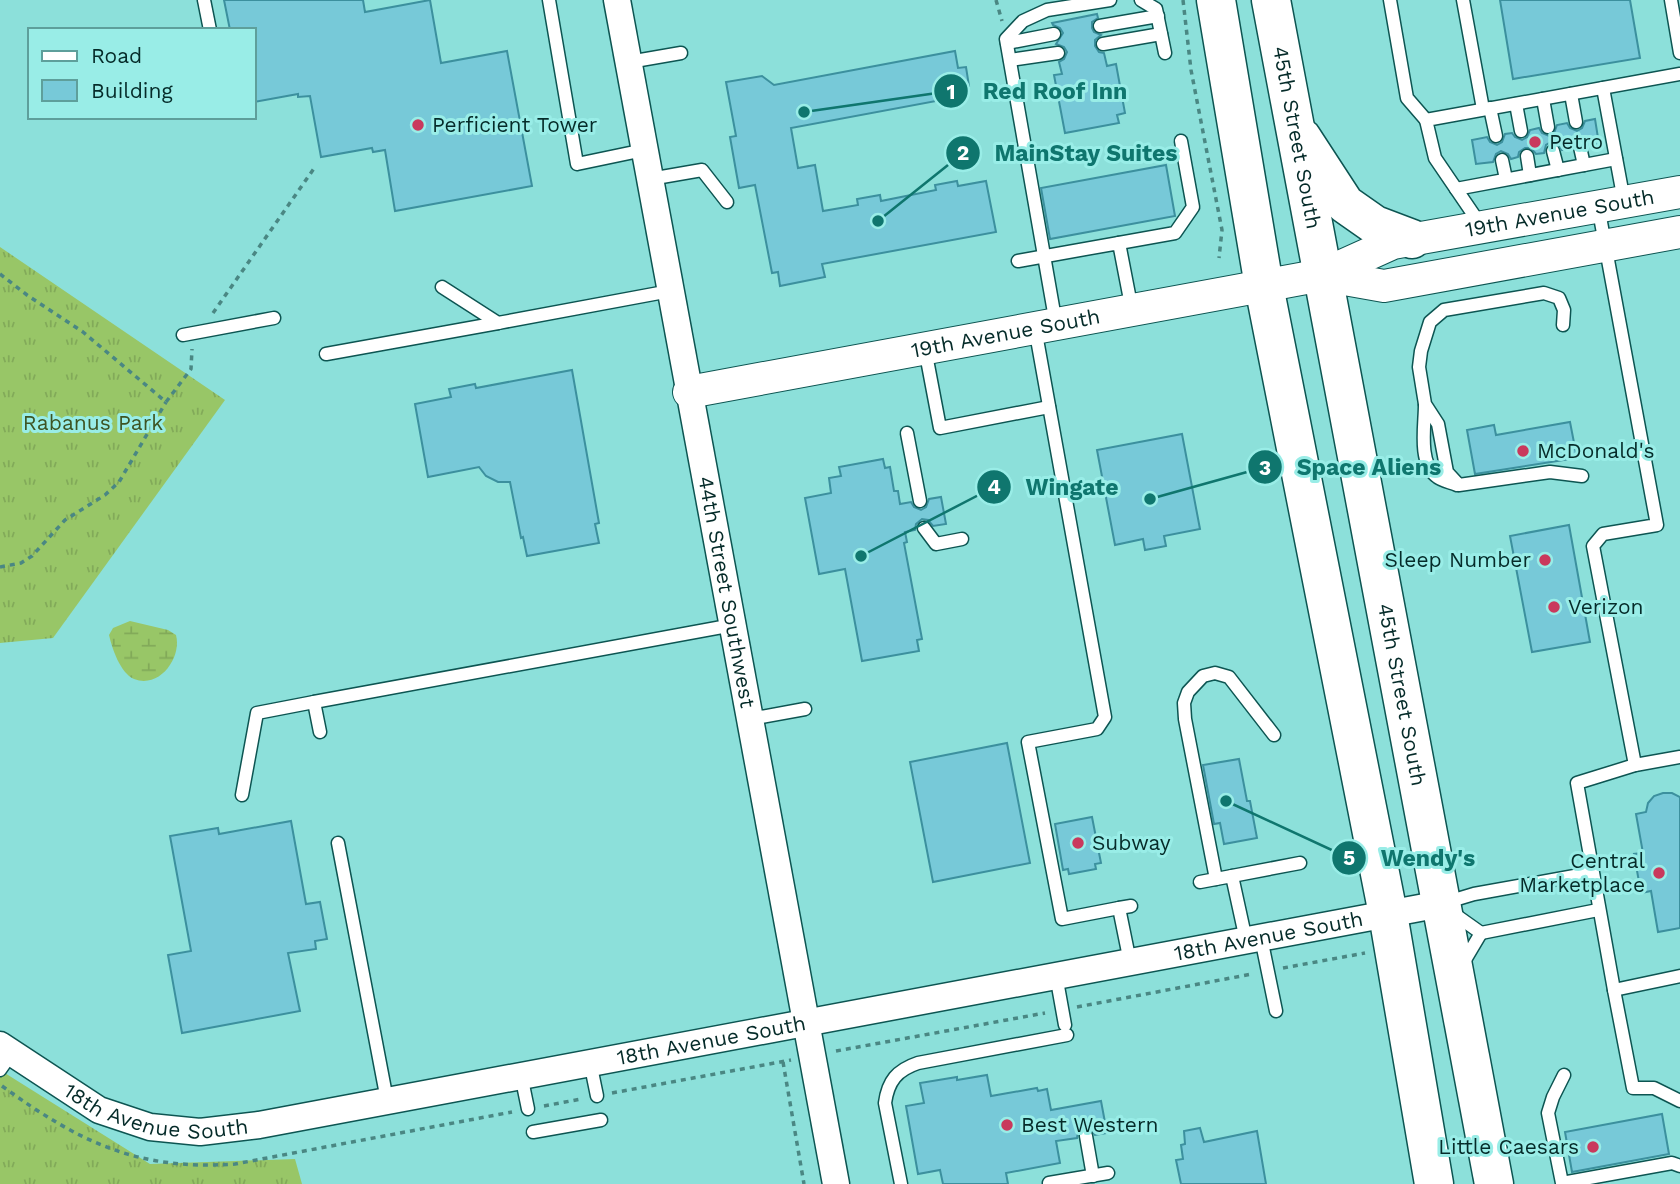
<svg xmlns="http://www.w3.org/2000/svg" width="1680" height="1184" viewBox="0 0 1680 1184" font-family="'Work Sans',sans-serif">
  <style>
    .grass { fill: url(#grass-tufts) }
    .wetland { fill: url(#wetland-marsh) }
    .building { fill: #77c9d8; stroke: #3c909e; stroke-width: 2 }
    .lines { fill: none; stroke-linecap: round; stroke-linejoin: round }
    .service-casing { stroke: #0d5552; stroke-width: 15 }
    .minor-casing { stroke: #0d5552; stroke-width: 29 }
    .tertiary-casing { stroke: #0d5552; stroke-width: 34 }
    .primary-casing { stroke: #0d5552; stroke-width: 41 }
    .path { stroke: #4a8783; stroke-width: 3.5; stroke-dasharray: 5 5; stroke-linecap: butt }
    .service { stroke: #fff; stroke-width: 12 }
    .minor { stroke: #fff; stroke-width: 26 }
    .tertiary { stroke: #fff; stroke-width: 32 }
    .primary { stroke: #fff; stroke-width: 38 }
    .poi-dot { fill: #c9395d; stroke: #99ede7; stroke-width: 2.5 }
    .labels { text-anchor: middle; stroke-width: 6; stroke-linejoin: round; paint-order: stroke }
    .poi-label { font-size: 21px; fill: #052b29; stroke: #99ede7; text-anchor: start }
    .street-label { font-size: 21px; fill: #052b29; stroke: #99ede7 }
    .park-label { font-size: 21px; fill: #3d5423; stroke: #99ede7 }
    .leader { fill: none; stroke: #0f766e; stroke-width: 2.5 }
    .callout-dot { fill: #0f766e; stroke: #99ede7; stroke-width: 2.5 }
    .mark-label { font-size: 21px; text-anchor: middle; font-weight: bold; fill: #fff }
    .callout-label { font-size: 23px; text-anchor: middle; font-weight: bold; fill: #0f766e; stroke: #99ede7; stroke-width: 6; stroke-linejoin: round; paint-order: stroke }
  </style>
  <defs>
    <pattern id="grass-tufts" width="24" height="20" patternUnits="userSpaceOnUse" patternTransform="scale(1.75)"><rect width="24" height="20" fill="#98c667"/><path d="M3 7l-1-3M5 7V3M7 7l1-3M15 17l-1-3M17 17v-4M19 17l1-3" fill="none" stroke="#82aa59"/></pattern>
    <pattern id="wetland-marsh" width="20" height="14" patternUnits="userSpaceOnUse" patternTransform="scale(1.75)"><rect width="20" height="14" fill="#98c667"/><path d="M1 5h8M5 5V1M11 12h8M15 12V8" fill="none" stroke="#82aa59"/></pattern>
  </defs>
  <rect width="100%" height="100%" fill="#8ce0da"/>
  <!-- grass -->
  <g class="grass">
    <path d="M0 247 225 400 53 638 0 643Z"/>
    <path d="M0 1070 150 1164 295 1159 302 1184H0Z"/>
  </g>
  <!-- wetland -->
  <path class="wetland" d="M130 621 168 630 176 635C182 657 160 689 134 679 120 673 112 648 109 635L113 628Z"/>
  <!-- building -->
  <g class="building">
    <path d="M224 0H363L365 12 430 0 441 63 507 51 532 186 395 211 385 150 373 152 372 148 321 157 310 96 298 97V94L254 102V30H230Z"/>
    <path d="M1500 0H1630L1640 58 1513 79Z"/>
    <path d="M1097 14 1098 18 1092 22V28L1094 32 1101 35 1095 40V46L1099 52 1104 53 1107 66 1116 64 1125 113 1117 115 1119 123 1065 133 1054 75 1062 74 1059 62 1064 59 1067 52 1064 47 1056 44 1063 33 1060 28 1053 25 1052 23Z"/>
    <path d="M955 51 958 68 966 67 969 86 962 88 963 96 791 128 798 168 815 165 823 211 858 205 857 199 880 195 881 201 936 190 935 185 957 181 958 186 986 181 996 232 822 264 825 277 780 286 778 272 772 273 755 185 739 188 730 137 736 136 726 82 762 76 774 85Z"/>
    <path d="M1595 119 1599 144 1589 145 1586 141 1579 138 1574 141 1571 148 1562 150 1559 144 1551 142 1546 145 1544 153 1536 154 1531 148H1525L1519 152 1518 157 1511 159 1508 154 1501 151 1496 154 1493 162 1476 164 1472 140 1487 137 1490 142 1497 145 1502 142 1505 134 1512 133 1515 137 1522 140 1527 137 1530 130 1539 128 1542 133 1549 136 1554 133 1557 125 1567 123 1570 128 1577 131 1582 128 1585 121Z"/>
    <path d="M1166 165 1175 216 1050 239 1041 188Z"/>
    <path d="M572 370 599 523 595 524 599 543 527 556 523 537 521 538 510 482H498L486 476 479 467 428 477 415 404 451 397 449 389 475 384 476 388Z"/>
    <path d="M1570 422 1577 458 1475 474 1467 430 1494 425 1496 435Z"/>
    <path d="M1182 434 1200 529 1164 536 1166 546 1145 550 1143 539 1115 545 1097 450Z"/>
    <path d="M883 459 885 468 890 467 894 491H898L900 504 911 502 914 507 921 510 926 507 929 499 941 497 946 524 933 526 928 520 922 519 916 524 915 530 905 532 907 542 904 543 922 639 917 640 919 651 862 661 845 569 819 574 805 498 831 493 829 478 841 476 839 467Z"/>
    <path d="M1569 525 1590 642 1532 652 1510 536Z"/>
    <path d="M1007 743 1030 863 933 882 910 762Z"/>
    <path d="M1239 759 1247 801H1250L1257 838 1224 844 1220 823 1214 824 1203 765Z"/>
    <path d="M1663 793H1672L1680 797V928L1658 932 1651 891 1641 893 1634 854 1643 853 1636 814 1646 812 1648 803 1654 796Z"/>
    <path d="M1092 817 1101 863 1095 864 1096 869 1069 874 1068 869 1063 870 1055 824Z"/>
    <path d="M291 821 306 904 320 902 327 939 315 941 316 949 288 953 300 1011 182 1033 168 955 191 951 170 836 218 828 219 834Z"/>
    <path d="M987 1075 991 1096 1037 1088 1038 1091 1047 1089 1051 1110 1101 1101 1107 1133 1095 1135 1090 1128H1084L1078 1132 1077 1138 1056 1141 1060 1163 1006 1173 1008 1184H943L940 1170 918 1174 906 1106 924 1103 920 1083 957 1077V1080Z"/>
    <path d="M1662 1114 1669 1154 1572 1172 1565 1132Z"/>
    <path d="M1200 1128 1204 1142 1257 1131 1266 1184H1181L1176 1160 1183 1159 1181 1145 1185 1144 1184 1131Z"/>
  </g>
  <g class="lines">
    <defs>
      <g id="service">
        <path d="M204 0 210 30"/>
        <path d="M549 0 577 164 644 150"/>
        <path d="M1141 0 1156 9 1165 53"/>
        <path d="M1390 0 1407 98 1426 120"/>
        <path d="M1463 0 1483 109"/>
        <path d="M1671 0 1680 53"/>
        <path d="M1100 26 1158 16"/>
        <path d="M1007 43 1054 34"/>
        <path d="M1103 44 1161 34"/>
        <path d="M1010 60 1058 53"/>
        <path d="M629 62 681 53"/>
        <path d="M1603 88 1624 201"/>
        <path d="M1571 94 1576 122"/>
        <path d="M1543 99 1548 127"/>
        <path d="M1516 104 1521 131"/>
        <path d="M1490 108 1496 136"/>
        <path d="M1580 147 1584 165"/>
        <path d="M1553 151 1558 170"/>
        <path d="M1527 156 1530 175"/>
        <path d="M1502 160 1506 179"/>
        <path d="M650 179 702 170 727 202"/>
        <path d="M1456 189 1616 159"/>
        <path d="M1598 206 1657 525 1603 534 1593 546 1635 765"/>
        <path d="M1482 227 1435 158 1426 120 1680 74"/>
        <path d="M1119 243 1175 233 1193 207 1181 141"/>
        <path d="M1018 261 1119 243 1132 310"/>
        <path d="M442 287 498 323 670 291"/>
        <path d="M1056 324 1006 39 1023 21 1047 10 1110 0"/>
        <path d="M1563 325 1564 310 1559 298 1544 293 1444 310 1430 322 1421 351 1419 367 1425 404 1438 424 1447 472 1459 485 1550 472 1582 476"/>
        <path d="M1035 328 1105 717 1097 729 1028 742 1062 919 1119 908"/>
        <path d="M183 335 274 318"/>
        <path d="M925 349 940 428 1049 407"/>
        <path d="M326 354 498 323"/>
        <path d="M1425 405C1425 425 1418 462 1436 476 1441 481 1450 482 1457 485"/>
        <path d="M907 433 920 501"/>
        <path d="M924 528 936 544 962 539"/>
        <path d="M750 719 805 709"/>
        <path d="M320 732 314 702 733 625"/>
        <path d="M1680 757 1635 765 1577 783 1614 990 1680 976"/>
        <path d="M242 795 257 713 314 702"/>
        <path d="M338 843 387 1100"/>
        <path d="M1232 876 1300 863"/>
        <path d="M1216 879 1185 719 1184 703 1188 692 1203 676 1215 673 1229 677 1274 735"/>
        <path d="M1200 882 1232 876 1246 940"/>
        <path d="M1444 903 1474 894 1591 873"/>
        <path d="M1450 911 1481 933 1598 910"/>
        <path d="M1261 938 1276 1011"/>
        <path d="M1130 962 1119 908 1131 906"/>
        <path d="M1462 965 1481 933"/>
        <path d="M1056 975 1065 1025"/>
        <path d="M1614 990 1633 1088H1654L1680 1101"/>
        <path d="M590 1062 597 1096"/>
        <path d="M0 1070 12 1053"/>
        <path d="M521 1075 528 1109"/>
        <path d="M1564 1075 1553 1097 1548 1113 1562 1183 1672 1163 1680 1166"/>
        <path d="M533 1132 601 1120"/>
        <path d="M1086 1136 1093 1176"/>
        <path d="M1049 1183 1108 1173"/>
        <path d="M901 1184 885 1103C888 1081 897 1070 918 1063L1067 1035"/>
      </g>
      <g id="minor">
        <path id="s1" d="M617 0 836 1184"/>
        <path id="s2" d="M0 1045 99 1110 150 1127 200 1132 259 1125 1441 904"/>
      </g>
      <g id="tertiary">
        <path d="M1322 275 1384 286 1680 232"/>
        <path id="s3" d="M689 392 1322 275 1393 243 1680 192"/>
      </g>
      <g id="primary">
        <path d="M1216 0 1264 286 1388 914 1434 1184"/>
        <path id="s4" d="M1271 0 1494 1184"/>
        <path d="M1302 138 1345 204 1375 225 1412 239"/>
      </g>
    </defs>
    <!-- service casing -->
    <use href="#service" class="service-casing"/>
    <!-- minor casing -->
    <use href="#minor" class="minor-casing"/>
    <!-- tertiary casing -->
    <use href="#tertiary" class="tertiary-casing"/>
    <!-- primary casing -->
    <use href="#primary" class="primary-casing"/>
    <!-- path -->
    <g class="path">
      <path d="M996 0 1002 21"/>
      <path d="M1183 0 1191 70 1222 230 1219 258"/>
      <path d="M0 274 27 295 83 332 166 402 191 369 192 349"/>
      <path d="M213 313 315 167"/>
      <path d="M0 567 21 563 32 556 65 520 105 495 119 482 166 402"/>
      <path d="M1283 968 1365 953"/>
      <path d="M1077 1007 1252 974"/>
      <path d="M836 1051 1045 1013"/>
      <path d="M783 1062 804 1184"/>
      <path d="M2 1086C79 1142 138 1171 235 1164L512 1112"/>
      <path d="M612 1093 791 1060"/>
      <path d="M544 1106 581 1099"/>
    </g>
    <!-- service -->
    <use href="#service" class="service"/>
    <!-- minor -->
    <use href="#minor" class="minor"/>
    <!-- tertiary -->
    <use href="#tertiary" class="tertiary"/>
    <!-- primary -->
    <use href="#primary" class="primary"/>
  </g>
  <!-- markers -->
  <g class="poi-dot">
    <circle cx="418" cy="125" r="7"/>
    <circle cx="1535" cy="142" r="7"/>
    <circle cx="1523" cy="451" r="7"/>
    <circle cx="1545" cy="560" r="7"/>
    <circle cx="1554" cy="607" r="7"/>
    <circle cx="1078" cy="843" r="7"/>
    <circle cx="1659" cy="873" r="7"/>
    <circle cx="1007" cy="1125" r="7"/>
    <circle cx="1593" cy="1147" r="7"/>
  </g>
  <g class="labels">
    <!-- poi labels -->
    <g class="poi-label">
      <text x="432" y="132">Perficient Tower</text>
      <text x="1549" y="149">Petro</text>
      <text x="1537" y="458">McDonald's</text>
      <text x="1531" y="567" text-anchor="end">Sleep Number</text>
      <text x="1568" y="614">Verizon</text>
      <text x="1092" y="850">Subway</text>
      <text x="1645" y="868" text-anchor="end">Central<tspan x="1645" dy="24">Marketplace</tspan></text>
      <text x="1021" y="1132">Best Western</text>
      <text x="1579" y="1154" text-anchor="end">Little Caesars</text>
    </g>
    <!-- street labels -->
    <g class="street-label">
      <text dy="7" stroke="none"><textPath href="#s4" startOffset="140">45th Street South</textPath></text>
      <text dy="7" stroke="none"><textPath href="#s3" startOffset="891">19th Avenue South</textPath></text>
      <text dy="7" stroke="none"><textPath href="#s3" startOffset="322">19th Avenue South</textPath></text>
      <text dy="7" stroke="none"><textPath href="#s1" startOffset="602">44th Street Southwest</textPath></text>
      <text dy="7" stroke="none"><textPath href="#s4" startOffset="707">45th Street South</textPath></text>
      <text dy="7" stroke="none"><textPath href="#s2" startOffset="1309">18th Avenue South</textPath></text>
      <text dy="7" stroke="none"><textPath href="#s2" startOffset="742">18th Avenue South</textPath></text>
      <text dy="7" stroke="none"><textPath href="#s2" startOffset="175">18th Avenue South</textPath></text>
    </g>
    <!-- park labels -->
    <g class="park-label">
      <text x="93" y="430">Rabanus Park</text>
    </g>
  </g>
  <!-- callouts -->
  <path class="leader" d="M804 112L951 91M878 221L963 153M1150 499L1265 467M861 556L994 487M1226 801L1349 858"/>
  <g class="callout-dot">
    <circle cx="804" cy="112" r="7"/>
    <circle cx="878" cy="221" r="7"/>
    <circle cx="1150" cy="499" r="7"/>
    <circle cx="861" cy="556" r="7"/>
    <circle cx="1226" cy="801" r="7"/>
    <circle cx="951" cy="91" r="18"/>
    <circle cx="963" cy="153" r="18"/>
    <circle cx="1265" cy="467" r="18"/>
    <circle cx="994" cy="487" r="18"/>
    <circle cx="1349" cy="858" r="18"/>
  </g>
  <g class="mark-label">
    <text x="951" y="99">1</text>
    <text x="963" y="160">2</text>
    <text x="1265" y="475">3</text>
    <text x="994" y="494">4</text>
    <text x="1349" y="865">5</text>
  </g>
  <g class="callout-label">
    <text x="1055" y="99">Red Roof Inn</text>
    <text x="1086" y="161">MainStay Suites</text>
    <text x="1369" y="475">Space Aliens</text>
    <text x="1072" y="495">Wingate</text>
    <text x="1428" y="866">Wendy's</text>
  </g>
  <!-- legend -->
  <rect x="28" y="28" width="228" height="91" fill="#99ede7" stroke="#5e9f9b" stroke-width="2"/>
  <rect x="42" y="51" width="35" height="10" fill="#ffffff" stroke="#5e9f9b" stroke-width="2"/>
  <text x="91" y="63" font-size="21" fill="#052b29">Road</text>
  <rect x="42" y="80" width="35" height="21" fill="#77c9d8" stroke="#5e9f9b" stroke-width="2"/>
  <text x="91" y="98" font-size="21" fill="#052b29">Building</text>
</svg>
